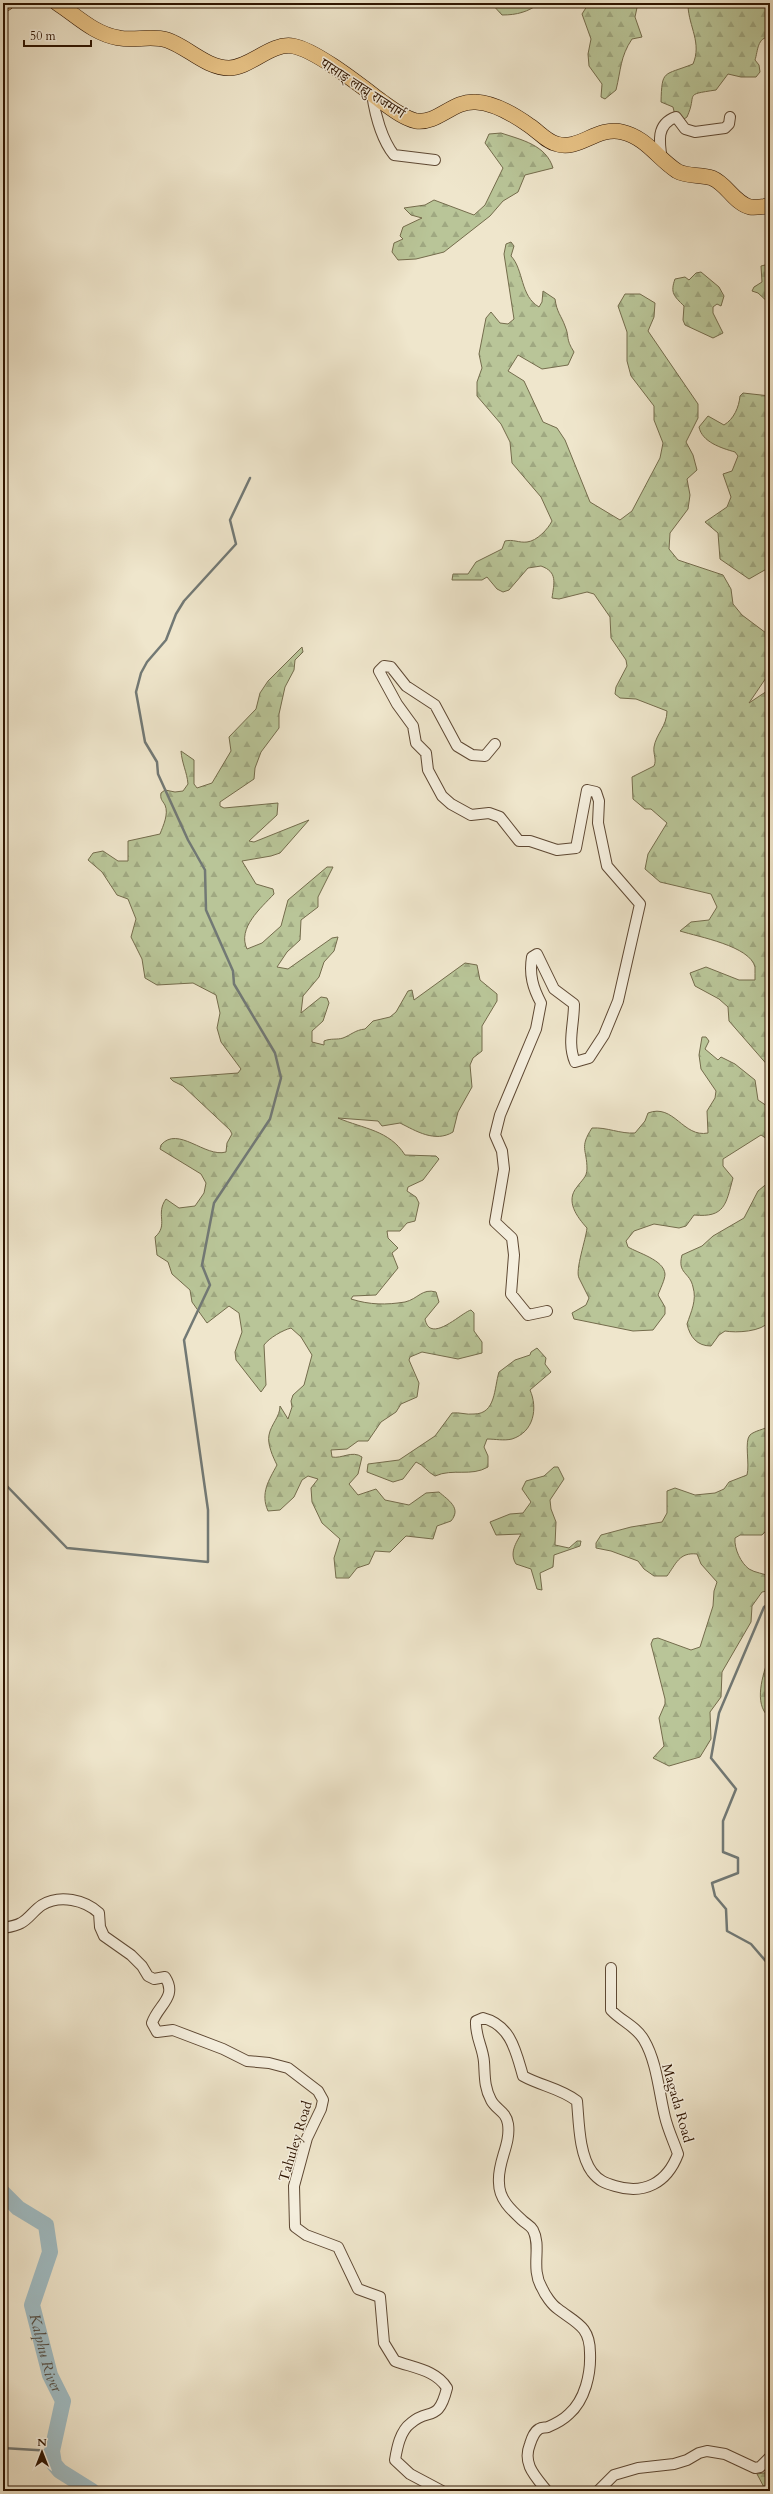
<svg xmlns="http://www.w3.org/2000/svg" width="773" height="2494" viewBox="0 0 773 2494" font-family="Cardo,'Noto Serif Devanagari',serif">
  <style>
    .forest { fill: url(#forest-firs); stroke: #746c4c }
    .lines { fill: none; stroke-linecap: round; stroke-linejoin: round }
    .stream { stroke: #727975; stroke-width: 2.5 }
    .river { stroke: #a0bcc3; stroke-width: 16 }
    .street-casing { stroke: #5e4833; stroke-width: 12 }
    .primary-casing { stroke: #2e1400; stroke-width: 16 }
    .street { stroke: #f5efde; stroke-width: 10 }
    .primary { stroke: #e8c386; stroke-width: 15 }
    .labels { text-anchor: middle; stroke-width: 3; stroke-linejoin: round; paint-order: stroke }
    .street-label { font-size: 14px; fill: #2e1400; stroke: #f5efde }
    .water-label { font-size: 15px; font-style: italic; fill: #564f44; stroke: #f5efde }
  </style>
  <defs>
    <pattern id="forest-firs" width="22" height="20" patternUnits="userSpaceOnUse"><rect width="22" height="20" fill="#b9c598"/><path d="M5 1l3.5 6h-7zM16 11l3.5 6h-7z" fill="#9fa881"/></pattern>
  </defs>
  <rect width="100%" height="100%" fill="#efe6cc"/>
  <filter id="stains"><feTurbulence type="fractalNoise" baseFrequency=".005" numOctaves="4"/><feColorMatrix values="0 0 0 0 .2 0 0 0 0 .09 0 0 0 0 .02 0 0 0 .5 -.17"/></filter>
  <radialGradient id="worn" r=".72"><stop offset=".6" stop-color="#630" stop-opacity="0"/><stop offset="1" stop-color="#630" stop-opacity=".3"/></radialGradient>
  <!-- forest -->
  <g class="forest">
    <path d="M491 3H540C528 12 517 15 502 15Z"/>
    <path d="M589 3H638L635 17 642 37 632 39C620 57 621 70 616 90L605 99 601 97 602 84 589 66 588 54 591 39 582 14Z"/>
    <path d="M691 3H770V37C757 37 758 51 755 60L759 65 760 72 756 77H741L728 74 716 90C682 95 698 93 687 117L677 124 673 107 661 102C662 69 663 76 693 64 702 43 689 27 688 6Z"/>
    <path d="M501 133C522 140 546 145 553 168L525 175 518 192 503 201 490 216 444 252 416 259 398 260 392 252 394 243 403 239 400 236 403 227 422 218 411 215 404 208 425 205 434 200 474 215 485 205 503 168 485 143 489 134Z"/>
    <path d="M511 242 514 246 511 256C524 270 520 296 539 307L542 302 543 291 555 299C557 313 561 315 565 326 570 338 565 338 574 352L568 365 542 369 518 355 508 371 524 381 543 422 557 428 565 440 590 502 620 520 632 511 660 458 663 443 654 420V406L631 376 627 361V332L618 306 625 294H640L655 303 654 317 648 331 698 404V418L686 442 693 455 697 470 687 479 690 495 688 509 670 533 669 549 678 560 723 575 731 589 733 604 742 615 770 636V672L749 703 770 689V1068L729 1021 728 1007 719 999 695 986 690 973 706 967 739 980H755C755 976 755 971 755 967 750 946 699 937 680 931L691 922 709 920 717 907 711 894 660 882 645 869 648 854 667 823 651 809H645L633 799 632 777 654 766C657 759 653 755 654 747 656 734 667 726 667 711L636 699 620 698 615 694 616 687 627 666 626 660 611 638 610 617 594 594 587 592 559 599 552 598C554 583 558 572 541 566L528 568 509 590 503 592 497 589 487 577 482 580H452L453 574H468L476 562 502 549 505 541C513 539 519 543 527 542 537 541 548 529 552 521L541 497 512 463 510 442 501 424 477 396V382L482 368 479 354 486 318 491 312 500 323 508 324 514 319 504 254 506 244Z"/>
    <path d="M765 265 770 268V304L758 293 752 291 754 287 762 282 761 266Z"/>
    <path d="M701 272 719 287 724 296 721 306 717 304 713 307V313L723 333 713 338 685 325 683 320 684 306C674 296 670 293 675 279L685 277 689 280 696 273Z"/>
    <path d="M743 393 770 396V567L749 579 720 559 718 533 705 522 727 507 731 497 723 474 732 471 738 456 735 452C721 448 702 442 699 427L708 416 724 425C734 419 739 407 740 396Z"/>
    <path d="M302 647 303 652 295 660 294 670 285 687 279 714V728L261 752 255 768 254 779 220 802V806L224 808 278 803 277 815 249 841 254 842 309 820 280 853 271 856 242 861 256 884 273 889 274 894C261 908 237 928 247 949L262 943 281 926 288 900 327 867H333L318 897V907L301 920 300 940 287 952 277 967 288 969 332 938 338 937 334 951 324 962 319 977 303 996 301 1013 321 997 327 998 329 1003 323 1021 312 1031V1042L324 1045V1041C331 1038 337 1040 343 1038 351 1035 355 1030 365 1029L373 1021 390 1017 396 1012 408 991 412 990 414 1000 465 963 477 965 480 980 497 994V1001L482 1026V1051L473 1058 470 1065 472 1087 458 1112 453 1132C435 1143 416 1131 400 1123L382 1126 378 1121 338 1118C364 1129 389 1130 405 1155L436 1156 439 1159 423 1180 408 1187 407 1191 416 1197 419 1203 415 1221 407 1223 400 1231H387L388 1238 398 1248 392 1253 398 1268 376 1295 353 1296 351 1299C370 1305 386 1305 405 1302 418 1299 422 1288 436 1292L439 1302 425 1319C430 1345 462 1312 471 1310L474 1313V1331L482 1342V1353L458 1359 422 1352 410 1357 409 1360 419 1383 417 1397 401 1404 396 1412 381 1422 368 1441H358L347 1449 331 1450 332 1457C342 1459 352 1450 362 1457L358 1474 349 1484 358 1495 376 1489 385 1500 409 1505 426 1493 439 1492C448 1500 462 1508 451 1521L437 1526 433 1539 406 1536 390 1552 375 1551 369 1564 357 1568 349 1578H336L334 1558 340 1539 322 1523 312 1502 311 1488 318 1479 308 1476 302 1480 294 1497 280 1510 268 1511C260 1493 269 1480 277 1465 273 1457 267 1444 269 1435 271 1424 280 1417 280 1406L288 1419 292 1407 291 1401 293 1395 304 1385 312 1355 301 1337 291 1328C283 1330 269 1338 264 1345L266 1385 261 1392 236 1360 235 1352 242 1332 239 1313 229 1306 207 1323 192 1302 190 1290 172 1274 168 1262 157 1255 155 1237C169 1225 155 1214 166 1199L179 1208 195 1206 204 1193 206 1183 201 1174 160 1149 161 1145C178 1125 205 1158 226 1152L227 1143 232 1134 230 1130 183 1086 173 1081 170 1078 238 1073 241 1069 221 1042 217 1028 220 1013 216 995 193 983 157 985 145 978 142 959 131 937 136 919 128 899 117 895 102 872 88 860 93 853 103 851 118 861H128V841L160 834C163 826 169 814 165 805 162 800 160 799 161 793L165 790 175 792 183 791 188 784C187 772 182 764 181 751L194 760V784L197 788 212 783 231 751 229 737 256 709 260 693 268 681Z"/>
    <path d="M702 1037H706L709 1041 705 1049 718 1060 721 1057 735 1064 755 1080 758 1100 770 1108V1141L761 1135 723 1159V1166L733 1178C726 1204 725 1218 694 1215L686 1226 679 1228 654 1224 634 1231 626 1241 628 1247C638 1253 664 1260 665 1274 665 1280 660 1289 658 1295L665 1307V1314L653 1330 633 1331 574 1319 572 1313 586 1305 589 1298C586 1291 582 1285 579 1278 575 1270 586 1239 587 1228 577 1217 565 1201 577 1187 581 1181 587 1177 587 1169 587 1149 579 1148 592 1128 607 1127 620 1134 635 1133L645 1121 648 1113C674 1103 683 1138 708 1133L707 1111 715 1098 716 1091 701 1069 699 1055Z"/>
    <path d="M770 1181V1321C762 1332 736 1333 725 1331L719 1335 711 1346C697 1346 690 1337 687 1324 691 1312 697 1300 693 1287 690 1272 677 1274 682 1255L702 1246 713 1236 744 1218 758 1191Z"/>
    <path d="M537 1348 546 1358 545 1364 551 1372 530 1390C538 1408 534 1432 512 1439 504 1441 495 1439 487 1439L484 1447 488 1456V1467C471 1477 453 1468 435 1476 427 1472 424 1465 416 1462L403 1479 393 1482 367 1472 368 1464 399 1460 435 1436 452 1413C460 1412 466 1415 474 1414 496 1414 494 1388 499 1372L515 1360 530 1355 531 1352Z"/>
    <path d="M770 1426V1527L762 1535H740L735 1538C734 1549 741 1563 749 1569 755 1573 764 1573 770 1577V1599L767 1591 762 1592 752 1606 751 1622 722 1672 721 1697 710 1712 711 1739 700 1757 669 1766 653 1758 664 1746 659 1718 665 1704V1699L651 1644 653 1639 658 1638 691 1650 700 1647 713 1606 714 1591 717 1582 701 1564 697 1554C679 1552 676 1564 667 1576H654L644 1569 638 1561 611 1551 596 1548V1543L601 1535 631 1527 662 1522 667 1513V1491L675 1488 695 1495 715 1493 724 1489 729 1482 747 1475C750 1464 744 1441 750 1435 754 1431 765 1429 770 1426Z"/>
    <path d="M554 1467H558L564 1479 550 1500 551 1509 556 1522 555 1545 569 1548 577 1541H581L580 1546 554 1555 553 1567 540 1573 542 1590 537 1589 531 1569 516 1564C509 1553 516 1543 521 1534L496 1535 490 1522 510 1514 523 1513 531 1502 522 1489 526 1481 544 1476Z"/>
    <path d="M770 1654V1714H766C754 1699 764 1671 770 1654Z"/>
    <path d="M770 2472V2491H766L757 2474Z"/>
  </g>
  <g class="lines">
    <!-- stream -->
    <g class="stream">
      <path d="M3 1482 67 1548 208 1562V1510L184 1340 210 1285 202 1265 214 1203 270 1119 281 1078 275 1053 234 984 233 971 206 910 205 870 188 840 158 774 157 762 145 742 136 692 141 673 147 662 166 640 176 614 184 601 236 544 230 520 250 478"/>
      <path d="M770 1603 764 1607 719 1713 711 1758 736 1789 723 1821V1852L738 1858V1873L712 1883 715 1896 726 1909 727 1931 751 1944 770 1966"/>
      <path d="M3 2448 52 2451"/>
    </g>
    <!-- river -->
    <path class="river" id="s1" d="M3 2193 18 2208 46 2225 50 2252 32 2305 50 2375 63 2401 52 2451 54 2464 60 2471 92 2491"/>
    <defs>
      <g id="street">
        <path d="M372 94C375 114 382 140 394 155L435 160"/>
        <path d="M662 160C659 142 656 124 676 117L685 129 695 132 725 128 729 124 730 117"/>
        <path d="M495 744 485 756 472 755 457 746 435 705 406 686 391 667 384 666 379 671 397 704 413 726 416 743 426 753 428 770 442 796 451 804 471 815 489 813 500 817 519 841H530L557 850 576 848 587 790 596 792 599 801 598 823 607 866 640 904 618 1001 604 1035 589 1058 575 1062C567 1043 574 1025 574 1004L554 989 537 954 532 957C529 975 533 988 541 1003L536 1029 500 1115 495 1135 502 1151 504 1169 495 1222 512 1238 514 1255 511 1294 528 1315 547 1311"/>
        <path d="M3 1928C9 1927 16 1926 21 1923 29 1919 34 1910 42 1905 60 1894 85 1900 99 1913L100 1927 104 1936 131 1955 142 1966 148 1976 154 1979 165 1977C178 1997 158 2005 152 2023L157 2032 173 2030 223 2049 247 2061 269 2063 288 2068 318 2091 323 2100 321 2109 307 2138 294 2186 295 2227 306 2235 338 2247 358 2289 380 2297 384 2343 395 2361C414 2368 436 2370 447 2388 438 2424 429 2407 411 2423 400 2431 397 2448 395 2460L410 2474 442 2491"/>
        <path d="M547 2491C535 2476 522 2464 530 2444 532 2438 534 2432 539 2429 542 2427 545 2428 548 2427 555 2424 564 2419 569 2414 585 2400 591 2374 590 2353 590 2326 576 2323 558 2309 552 2305 545 2295 542 2288 530 2268 542 2247 533 2230 530 2225 526 2224 522 2220 511 2210 499 2199 499 2183 497 2162 511 2145 508 2124 506 2111 496 2110 491 2100 484 2087 485 2076 484 2062 483 2047 475 2037 476 2021L483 2018C511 2025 516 2052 523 2076 541 2086 560 2088 577 2101 579 2123 579 2154 592 2172 599 2181 605 2183 615 2186 644 2195 667 2183 678 2154 674 2142 668 2130 665 2117 659 2093 657 2062 644 2040 636 2026 621 2021 611 2010V1968"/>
        <path d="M598 2491 614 2475 638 2468 674 2464 687 2460 699 2453 707 2451 725 2454 755 2468 760 2467 770 2457"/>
      </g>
      <g id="primary">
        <path d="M3 3H6"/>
        <path d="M57 3C77 16 94 34 119 38 135 41 151 35 167 40 188 47 206 68 229 68 250 68 271 42 293 46 316 50 361 86 381 101 391 108 403 118 416 121 438 124 453 100 476 102 494 103 516 116 530 126 539 132 547 142 557 144 579 151 597 126 622 132 647 138 657 158 677 171 687 177 701 174 712 178 727 184 734 203 750 207 756 208 764 206 770 206"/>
      </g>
    </defs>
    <!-- street casing -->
    <use href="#street" class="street-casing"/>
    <!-- primary casing -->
    <use href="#primary" class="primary-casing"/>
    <!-- street -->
    <use href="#street" class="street"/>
    <!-- primary -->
    <use href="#primary" class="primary"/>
  </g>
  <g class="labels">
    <!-- street labels -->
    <g class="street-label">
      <text transform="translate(363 88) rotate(33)" y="5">पासाङ् लाह्मु राजमार्ग</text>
      <text transform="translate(678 2103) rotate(74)" y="5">Magada Road</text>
      <text transform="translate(295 2141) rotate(-73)" y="5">Tahuley Road</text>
    </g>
    <!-- water labels -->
    <g class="water-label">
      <text dy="5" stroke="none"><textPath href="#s1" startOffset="187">Kalphu River</textPath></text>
    </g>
  </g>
  <!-- margin -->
  <rect width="773" height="2494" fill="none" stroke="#efe6cc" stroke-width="16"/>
  <rect x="4" y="4" width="765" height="2486" fill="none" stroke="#2e1400" stroke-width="2"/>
  <rect x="8" y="8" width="757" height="2478" fill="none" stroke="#2e1400"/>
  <!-- north arrow -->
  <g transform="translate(42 2452)" stroke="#f5efde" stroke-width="3" paint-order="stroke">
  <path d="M0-3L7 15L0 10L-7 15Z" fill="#2e1400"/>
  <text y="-6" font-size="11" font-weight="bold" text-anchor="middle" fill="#2e1400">N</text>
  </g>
  <!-- scale -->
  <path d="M24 40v6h67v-6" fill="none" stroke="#2e1400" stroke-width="2"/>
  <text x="30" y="40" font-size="12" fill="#2e1400" stroke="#f5efde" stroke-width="3" paint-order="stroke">50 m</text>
  <rect width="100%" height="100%" filter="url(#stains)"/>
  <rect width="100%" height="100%" fill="url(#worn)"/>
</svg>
